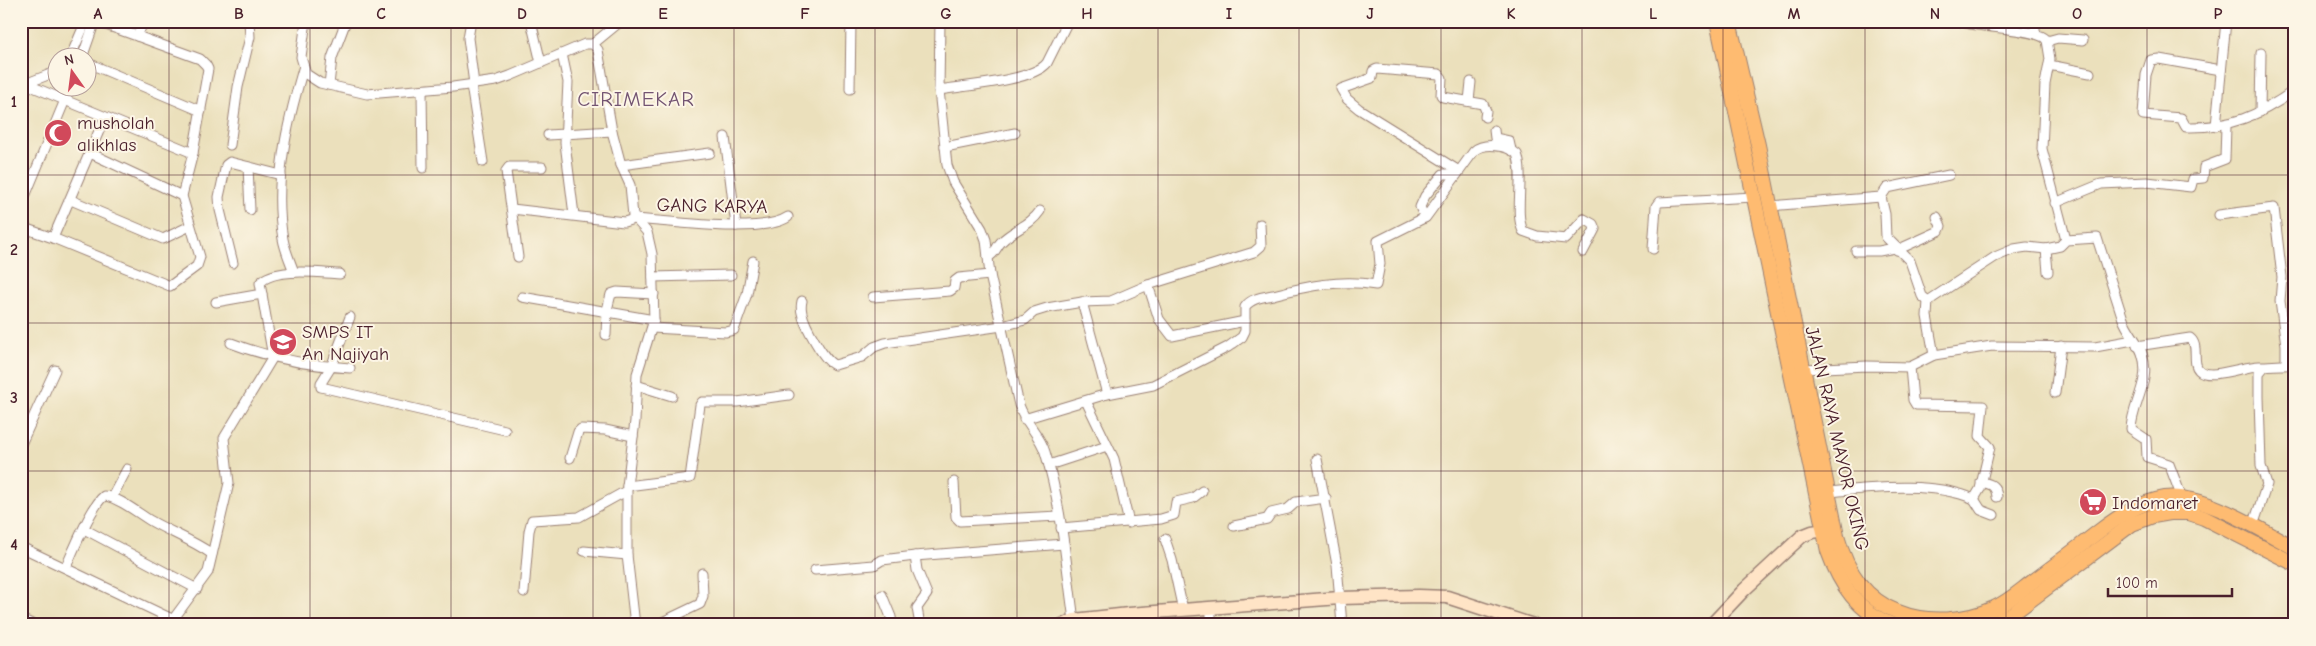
<svg xmlns="http://www.w3.org/2000/svg" width="2316" height="646" viewBox="0 0 2316 646" font-family="'Comic Neue',sans-serif">
  <style>
    .lines { fill: none; stroke-linecap: round; stroke-linejoin: round }
    .street-casing { stroke: #9a8074; stroke-width: 11 }
    .secondary-casing { stroke: #9a8074; stroke-width: 15 }
    .primary-casing { stroke: #9a8074; stroke-width: 16 }
    .street { stroke: #fff; stroke-width: 9 }
    .secondary { stroke: #ffe4c6; stroke-width: 12 }
    .primary { stroke: #febb71; stroke-width: 14 }
    .grid { fill: none; stroke: #4a1f2b; stroke-width: 1; stroke-opacity: 0.55 }
    .labels { text-anchor: middle; stroke-width: 4; stroke-linejoin: round; paint-order: stroke }
    .poi-label { font-size: 19px; fill: #4a1f2b; stroke: #fcf5e5; text-anchor: start }
    .street-label { font-size: 19px; fill: #4a1f2b; stroke: #fcf5e5 }
    .quarter-label { font-size: 21px; letter-spacing: 1px; fill: #735472; stroke: #fcf5e5 }
    .neatline { fill: none; stroke: #4a1f2b; stroke-width: 2 }
    .grid-label { font-size: 16px; text-anchor: middle; font-weight: bold; fill: #4a1f2b }
  </style>
  <rect width="100%" height="100%" fill="#fcf5e5"/>
  <filter id="ink" filterUnits="userSpaceOnUse"><feTurbulence type="fractalNoise" baseFrequency=".02" numOctaves="2"/><feDisplacementMap in="SourceGraphic" scale="10" xChannelSelector="R" yChannelSelector="G"/><feConvolveMatrix kernelMatrix="1 2 1 2 8 2 1 2 1" color-interpolation-filters="sRGB"/></filter>
  <filter id="wash" filterUnits="userSpaceOnUse"><feTurbulence type="fractalNoise" baseFrequency=".0096" numOctaves="4" result="noise"/><feDisplacementMap in="SourceGraphic" scale="20" xChannelSelector="R" yChannelSelector="G"/><feGaussianBlur stdDeviation="1.12" result="paint"/><feColorMatrix in="noise" values="0 0 0 0 0 0 0 0 0 0 0 0 0 0 0 0 0 1.4 0 .05"/><feComposite in="paint" operator="in"/></filter>
  <g filter="url(#wash)">
    <rect width="100%" height="100%" fill="#ebe0bc"/>
  </g>
  <g filter="url(#ink)">
    <g class="lines">
      <defs>
        <g id="street">
          <path d="M95 21 137 36"/>
          <path d="M306 21 301 57 306 74 320 83 367 94 453 87 496 81 510 76 585 44H593L598 50 612 131 621 165 630 185 633 216 647 232 652 254 654 320 637 374 635 421 627 486V555L635 625"/>
          <path d="M471 21 468 38 474 84"/>
          <path d="M531 21 541 63"/>
          <path d="M940 21 939 90 947 165 953 182 982 229 986 240 990 275 1019 405C1025 423 1040 435 1045 452 1062 506 1066 565 1074 620"/>
          <path d="M1958 21C1977 28 2037 28 2047 40L2050 59 2045 84 2042 149 2066 240"/>
          <path d="M2035 33V21"/>
          <path d="M2047 41 2058 38 2083 40"/>
          <path d="M593 44 621 21"/>
          <path d="M562 54 568 82 565 143 574 215"/>
          <path d="M70 58 86 21"/>
          <path d="M82 58 95 21"/>
          <path d="M88 63 201 111"/>
          <path d="M2049 65 2090 73"/>
          <path d="M2221 70 2159 59 2151 60 2146 75 2143 115 2181 118 2186 127C2230 128 2259 116 2295 90"/>
          <path d="M21 82 193 153"/>
          <path d="M329 85 332 58 346 21"/>
          <path d="M471 85 483 162"/>
          <path d="M850 89 851 21"/>
          <path d="M422 90 423 168"/>
          <path d="M939 90C963 86 1033 81 1047 63L1068 21"/>
          <path d="M21 93 25 84 58 71"/>
          <path d="M1469 101 1471 82"/>
          <path d="M2260 112 2261 53"/>
          <path d="M105 117 53 238 170 286 197 266 200 257 182 196 193 153 208 69 206 65 200 59 137 36 144 21"/>
          <path d="M2216 126 2226 21"/>
          <path d="M1494 130 1495 138 1509 141 1511 150"/>
          <path d="M548 135 612 131"/>
          <path d="M725 137 736 226"/>
          <path d="M230 145 238 87 250 37 249 21"/>
          <path d="M945 147 1015 133"/>
          <path d="M90 153 182 196"/>
          <path d="M621 165 710 153"/>
          <path d="M248 167 250 210"/>
          <path d="M1459 171 1359 109 1347 99 1341 89 1372 78 1373 71 1377 69 1439 74 1442 78 1441 95 1443 97 1483 104 1486 111 1485 117"/>
          <path d="M1881 197 1885 214 1886 237 1910 261 1922 296 1928 301"/>
          <path d="M1881 197 1887 188 1949 175"/>
          <path d="M71 200 163 239 190 226"/>
          <path d="M2055 203 2101 184 2147 182 2191 187 2193 179 2203 178 2204 167 2225 159 2226 126"/>
          <path d="M21 206 70 88"/>
          <path d="M1770 206 1881 197"/>
          <path d="M512 209 624 222 634 219C669 221 762 235 788 217"/>
          <path d="M2219 215 2274 208 2282 277 2280 301 2286 345V364"/>
          <path d="M1425 218 1420 207 1425 196 1443 174H1457"/>
          <path d="M21 227 53 238"/>
          <path d="M1653 249 1656 206 1659 202 1754 197"/>
          <path d="M2046 249 2048 272"/>
          <path d="M1897 250 1939 231 1941 226 1937 217"/>
          <path d="M1856 251H1879L1895 248"/>
          <path d="M518 257 506 171 509 167H542"/>
          <path d="M988 257C996 253 996 247 1001 242 1014 229 1030 226 1040 211"/>
          <path d="M233 263 220 210 219 197 226 165 230 162 281 175"/>
          <path d="M294 272C290 261 285 250 283 239 273 181 287 124 303 69"/>
          <path d="M653 277 731 275"/>
          <path d="M1148 285 1159 319 1172 336 1245 321"/>
          <path d="M522 297 654 320"/>
          <path d="M873 297 950 291 954 288 955 281 959 278 990 275"/>
          <path d="M802 301C801 305 801 309 802 313 804 324 825 363 835 365L862 357 874 347 885 343 1002 326 1025 320 1034 312 1047 308 1082 302 1111 301 1148 285 1254 252 1261 246 1260 224"/>
          <path d="M1928 301 1995 257 2014 249 2027 247 2046 249 2060 246 2066 240 2097 238 2123 319C2128 332 2138 342 2142 353 2152 381 2132 403 2131 429L2146 439 2147 457 2169 464 2182 498"/>
          <path d="M1928 301 1927 316 1934 355"/>
          <path d="M216 302 262 294"/>
          <path d="M1082 302 1107 394"/>
          <path d="M350 317 331 367 321 383V387L505 430"/>
          <path d="M652 328 726 332 734 330 747 294 753 261"/>
          <path d="M606 335 607 310 611 294 617 292 654 294"/>
          <path d="M231 343C270 358 308 366 350 368"/>
          <path d="M2137 346 2190 338C2200 346 2191 362 2199 370 2210 381 2246 365 2260 366 2271 366 2283 364 2295 365"/>
          <path d="M1910 367 1913 400 1916 405 1983 406 1980 436 1990 447 1980 489 1974 499"/>
          <path d="M1803 369 1867 366 1910 367 1934 355 1992 346 2095 347 2133 340"/>
          <path d="M636 385 672 396"/>
          <path d="M2055 393 2061 346"/>
          <path d="M1086 401 1114 459 1129 523"/>
          <path d="M1024 419 1107 394 1153 385 1228 347 1242 337 1245 331V307C1251 298 1263 297 1273 295 1308 286 1340 279 1376 285L1380 264 1378 241 1426 217 1474 151C1484 142 1507 145 1517 154 1525 176 1514 213 1523 231L1537 236 1566 239 1584 219 1593 224 1595 229 1583 252"/>
          <path d="M21 444 55 370"/>
          <path d="M570 458 578 432 581 429 605 430 633 436"/>
          <path d="M1317 459 1337 565 1342 625"/>
          <path d="M1049 465 1107 446"/>
          <path d="M954 482 956 517 960 521 1059 516"/>
          <path d="M1981 482C1992 484 1996 486 1997 497"/>
          <path d="M627 486 690 478 700 405 702 402H737L789 395"/>
          <path d="M1828 492C1873 488 1933 481 1974 499"/>
          <path d="M112 497 127 469"/>
          <path d="M1974 499 1981 510 1994 515"/>
          <path d="M1234 526 1267 519 1271 513 1288 509 1296 502 1326 498"/>
          <path d="M2253 526 2267 484 2261 466 2259 397V373L2264 367"/>
          <path d="M1061 528 1161 519 1174 515 1176 502 1193 498 1202 491"/>
          <path d="M84 529 197 589"/>
          <path d="M1165 539 1172 560 1183 610"/>
          <path d="M21 547 172 619"/>
          <path d="M584 551 627 555"/>
          <path d="M915 556 917 570 927 594 917 608 920 625"/>
          <path d="M66 567C73 551 92 505 104 496 117 496 139 514 151 521 172 533 192 540 212 554"/>
          <path d="M815 570 874 565 882 560 915 556 1064 544"/>
          <path d="M524 592 529 531 532 520 579 517 626 491"/>
          <path d="M882 595 891 617 892 625"/>
          <path d="M1211 609V625"/>
          <path d="M1129 614 1130 625"/>
          <path d="M21 619 34 625"/>
          <path d="M169 625 208 572 229 483 224 438 273 357 260 283C273 267 320 273 340 274"/>
          <path d="M656 625 700 604 703 596 702 573"/>
        </g>
        <g id="secondary">
          <path d="M1062 625 1074 620 1129 614 1340 598 1419 596 1447 597 1533 625"/>
          <path d="M1711 625 1744 590 1802 536 1812 532 1833 529"/>
        </g>
        <g id="primary">
          <path d="M1717 21 1828 551C1840 585 1858 612 1893 625"/>
          <path d="M1729 21 1758 145 1837 536C1846 569 1864 599 1898 612 1927 624 1966 621 1994 608 2008 602 2020 591 2032 582 2054 566 2076 549 2098 532 2118 517 2140 502 2165 498 2204 493 2261 530 2295 548"/>
          <path d="M1990 625 2012 614 2132 524 2153 516 2170 513H2189L2204 518 2295 564"/>
        </g>
      </defs>
      <!-- street casing -->
      <use href="#street" class="street-casing"/>
      <!-- secondary casing -->
      <use href="#secondary" class="secondary-casing"/>
      <!-- primary casing -->
      <use href="#primary" class="primary-casing"/>
      <!-- street -->
      <use href="#street" class="street"/>
      <!-- secondary -->
      <use href="#secondary" class="secondary"/>
      <!-- primary -->
      <use href="#primary" class="primary"/>
    </g>
  </g>
  <!-- grid -->
  <path class="grid" d="M169 21V625M310 21V625M451 21V625M593 21V625M734 21V625M875 21V625M1017 21V625M1158 21V625M1299 21V625M1441 21V625M1582 21V625M1723 21V625M1865 21V625M2006 21V625M2147 21V625M21 175H2295M21 323H2295M21 471H2295"/>
  <!-- icons -->
  <defs>
    <symbol id="mosque-disc" viewBox="-11 -11 22 22"><circle r="9.5" fill="#d1495b" stroke="#fcf5e5"/><path d="M3.5-4.9A6 6 0 1 0 3.5 4.9A5 5 0 1 1 3.5-4.9Z" fill="#fff"/></symbol>
    <symbol id="school-disc" viewBox="-11 -11 22 22"><circle r="9.5" fill="#d1495b" stroke="#fcf5e5"/><path d="M0-5L7-2L0 1L-7-2ZM-4 1L0 2.5L4 1V4Q0 6-4 4Z" fill="#fff"/></symbol>
    <symbol id="supermarket-disc" viewBox="-11 -11 22 22"><circle r="9.5" fill="#d1495b" stroke="#fcf5e5"/><path d="M-6-5.5h2.5l.6 2H6L4.5 2H-2.5L-4.4-4H-6ZM-1.5 3.2a1.3 1.3 0 1 0 .1 0ZM3 3.2a1.3 1.3 0 1 0 .1 0Z" fill="#fff"/></symbol>
  </defs>
  <g fill-rule="evenodd">
    <use href="#mosque-disc" x="42" y="117" width="32" height="32"/>
    <use href="#school-disc" x="267" y="326" width="32" height="32"/>
    <use href="#supermarket-disc" x="2077" y="486" width="32" height="32"/>
  </g>
  <g class="labels">
    <!-- poi labels -->
    <g class="poi-label">
      <text x="77" y="129">musholah<tspan x="77" dy="22">alikhlas</tspan></text>
      <text x="302" y="338">SMPS IT<tspan x="302" dy="22">An Najiyah</tspan></text>
      <text x="2112" y="509">Indomaret</text>
    </g>
    <!-- street labels -->
    <g class="street-label">
      <text transform="translate(712 205) rotate(1)" y="7">GANG KARYA</text>
      <text transform="translate(1838 438) rotate(77)" y="7">JALAN RAYA MAYOR OKING</text>
    </g>
    <!-- quarter labels -->
    <g class="quarter-label">
      <text x="636" y="106">CIRIMEKAR</text>
    </g>
  </g>
  <!-- margin -->
  <rect width="2316" height="646" fill="none" stroke="#fcf5e5" stroke-width="55"/>
  <!-- north arrow -->
  <g transform="translate(72 72) rotate(346)"><circle r="24" fill="#fcf5e5" stroke="#b59f9b"/>
  <path d="M0-4L9 19L0 12L-9 19Z" fill="#d1495b"/>
  <text y="-8" font-size="14" font-weight="bold" text-anchor="middle" fill="#4a1f2b">N</text>
  </g>
  <!-- scale -->
  <path d="M2108 588v8h124v-8" fill="none" stroke="#4a1f2b" stroke-width="2.5"/>
  <text x="2116" y="588" font-size="15" fill="#4a1f2b" stroke="#fcf5e5" stroke-width="4" paint-order="stroke">100 m</text>
  <rect x="28" y="28" width="2260" height="590" class="neatline"/>
  <g class="grid-label">
    <text x="98" y="19">A</text>
    <text x="239" y="19">B</text>
    <text x="381" y="19">C</text>
    <text x="522" y="19">D</text>
    <text x="663" y="19">E</text>
    <text x="805" y="19">F</text>
    <text x="946" y="19">G</text>
    <text x="1087" y="19">H</text>
    <text x="1229" y="19">I</text>
    <text x="1370" y="19">J</text>
    <text x="1511" y="19">K</text>
    <text x="1653" y="19">L</text>
    <text x="1794" y="19">M</text>
    <text x="1935" y="19">N</text>
    <text x="2077" y="19">O</text>
    <text x="2218" y="19">P</text>
    <text x="14" y="107">1</text>
    <text x="14" y="255">2</text>
    <text x="14" y="403">3</text>
    <text x="14" y="550">4</text>
  </g>
</svg>
